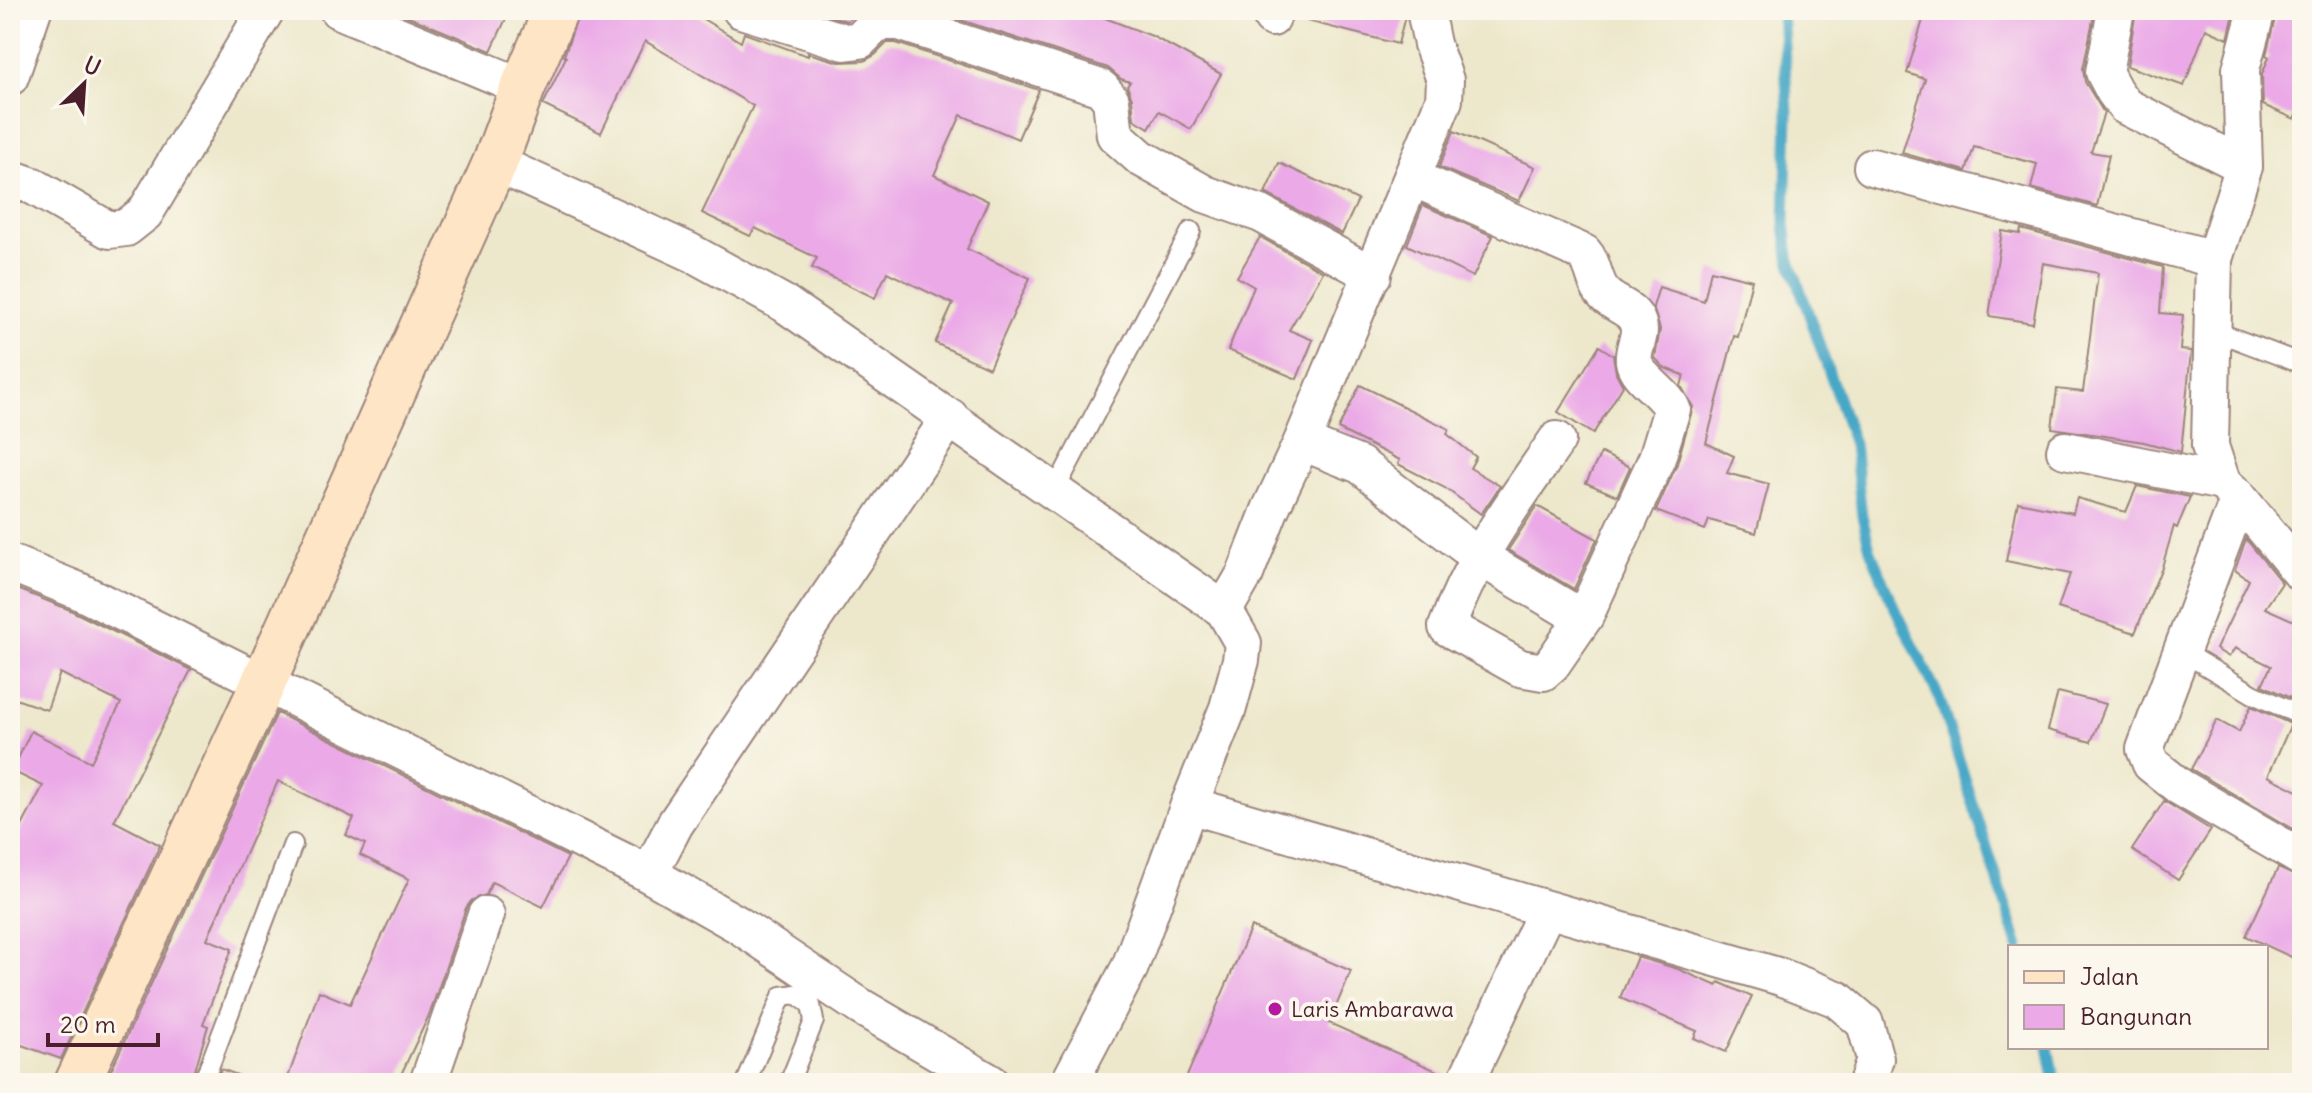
<svg xmlns="http://www.w3.org/2000/svg" width="2312" height="1093" viewBox="0 0 2312 1093" font-family="Delius,sans-serif">
  <style>
    .lines { fill: none; stroke-linecap: round; stroke-linejoin: round }
    .stream { stroke: #47a7c6; stroke-width: 11 }
    .building { fill: #ebaae7 }
    .lane-casing { stroke: #9c847c; stroke-width: 22 }
    .street-casing { stroke: #9c847c; stroke-width: 40 }
    .secondary-casing { stroke: #9c847c; stroke-width: 48 }
    .lane { stroke: #fff; stroke-width: 18 }
    .street { stroke: #fff; stroke-width: 36 }
    .secondary { stroke: #fee5c5; stroke-width: 44 }
    .poi-dot { fill: #b5179e; stroke: #fbf7ec; stroke-width: 3 }
    .labels { text-anchor: middle; stroke-width: 8; stroke-linejoin: round; paint-order: stroke }
    .poi-label { font-size: 22px; fill: #4a1f2b; stroke: #fbf7ec; text-anchor: start }
  </style>
  <rect width="100%" height="100%" fill="#fbf7ec"/>
  <filter id="ink" filterUnits="userSpaceOnUse"><feTurbulence type="fractalNoise" baseFrequency=".0125" numOctaves="2"/><feDisplacementMap in="SourceGraphic" scale="16" xChannelSelector="R" yChannelSelector="G"/><feConvolveMatrix kernelMatrix="1 2 1 2 8 2 1 2 1" color-interpolation-filters="sRGB"/></filter>
  <filter id="wash" filterUnits="userSpaceOnUse"><feTurbulence type="fractalNoise" baseFrequency=".006" numOctaves="4" result="noise"/><feDisplacementMap in="SourceGraphic" scale="32" xChannelSelector="R" yChannelSelector="G"/><feGaussianBlur stdDeviation="1.8" result="paint"/><feColorMatrix in="noise" values="0 0 0 0 0 0 0 0 0 0 0 0 0 0 0 0 0 1.4 0 .05"/><feComposite in="paint" operator="in"/></filter>
  <g filter="url(#wash)">
    <rect width="100%" height="100%" fill="#ede8cc"/>
    <g class="lines">
      <!-- stream -->
      <g class="stream">
        <path d="M1782 10 1788 114 1785 223 1789 257 1854 444 1862 516 1870 549 1890 598 1939 697 2019 947"/>
        <path d="M2048 1047 2055 1083"/>
      </g>
    </g>
    <g id="blocks">
      <!-- building -->
      <g class="building">
        <path d="M393 10H510L491 51Z"/>
        <path d="M580 10H688L741 42 744 33 808 56V53L839 62 864 61 875 55 887 43H896L1039 90 1018 139 961 115 934 175 988 201 967 249 1030 278 989 368 935 343 953 304 887 272 875 298 812 268 817 258 755 228 750 236 702 213 753 106 645 41 601 133 543 105 566 57 564 56Z"/>
        <path d="M822 10H860L847 21 821 13Z"/>
        <path d="M930 10H1084L1152 36 1221 74 1191 129 1159 111 1149 128 1134 119 1132 98 1127 86 1130 82 1121 79 1108 68Z"/>
        <path d="M1308 10H1405V16L1398 44 1307 21Z"/>
        <path d="M1926 10H2095L2083 69 2085 82 2104 113 2091 152 2109 155 2097 206 2031 188 2037 164 1974 147 1966 171 1902 153 1925 79 1907 73Z"/>
        <path d="M2136 10H2235L2228 39 2206 29 2184 86 2127 66Z"/>
        <path d="M2277 10H2302V101L2295 119 2263 105 2262 74 2269 57 2266 55Z"/>
        <path d="M1454 131 1535 167 1519 201 1439 167Z"/>
        <path d="M1279 163 1358 200 1342 234 1265 193Z"/>
        <path d="M1423 205 1493 236 1473 277 1407 245Z"/>
        <path d="M2021 229 2163 267 2160 313 2183 315 2180 350 2191 351 2181 452 2144 442 2052 428 2057 389 2083 392 2098 273 2043 263 2033 323 1989 316 2002 231 2020 234Z"/>
        <path d="M1260 237 1323 272 1289 330 1313 340 1297 379 1228 350 1254 287 1237 277Z"/>
        <path d="M1711 270 1752 280 1738 337 1734 336 1706 443 1734 456 1727 473 1769 484 1756 533 1709 520 1705 530 1656 511 1677 464 1693 407 1681 386 1684 375 1664 368 1655 358 1660 329 1653 307 1659 287 1704 301Z"/>
        <path d="M1599 346 1613 355 1616 373 1623 386 1593 434 1558 412Z"/>
        <path d="M1360 385 1449 429 1447 434 1476 457 1470 468 1500 486 1481 514 1445 488 1398 464 1400 460 1338 429Z"/>
        <path d="M1601 453 1630 467 1617 496 1586 483Z"/>
        <path d="M2137 486 2190 497 2177 528 2174 526 2162 567 2135 633 2058 608 2070 574 2006 561 2018 502 2073 513 2077 498 2126 512Z"/>
        <path d="M1537 506 1597 539 1574 589 1508 550Z"/>
        <path d="M2246 539 2282 583 2265 608 2294 621 2302 605V703L2262 685 2271 666 2235 648 2229 657 2216 649 2249 580 2235 570Z"/>
        <path d="M10 586 70 610 191 670 114 821 160 845 61 1059 10 1041V849L43 786 12 771 31 731 91 762 121 703 60 673 47 710 10 697Z"/>
        <path d="M2058 692 2106 704 2091 742 2048 730Z"/>
        <path d="M2251 706 2291 724 2268 776 2302 793V834L2191 769 2217 720 2239 732Z"/>
        <path d="M277 713 568 857 543 907 492 882 486 895 472 900 466 908 430 1013 397 1083H286L319 991 350 1004 409 879 360 855 365 844 346 835 354 818 278 781 207 939 232 949 203 1024 208 1026 191 1083H105Z"/>
        <path d="M2164 801 2211 830 2178 880 2132 850Z"/>
        <path d="M2278 868 2302 879V962L2246 936Z"/>
        <path d="M1251 927 1351 971 1329 1023 1446 1075 1444 1083H1184Z"/>
        <path d="M1637 957 1678 969 1717 986 1719 982 1752 997 1726 1052 1694 1038 1697 1031 1620 998Z"/>
        <path d="M221 1069 248 1079 247 1083H216Z"/>
      </g>
    </g>
  </g>
  <g filter="url(#ink)">
    <use href="#blocks" fill-opacity="0" stroke="#9c847c" stroke-width="2"/>
    <g class="lines">
      <defs>
        <g id="lane">
          <path d="M2212 330 2302 364"/>
          <path d="M1055 490 1191 231"/>
          <path d="M2181 651 2253 694 2302 716"/>
          <path d="M203 1083 293 844"/>
          <path d="M746 1083 782 996 796 994 811 1005 814 1021 789 1083"/>
        </g>
        <g id="street">
          <path d="M338 10 523 87"/>
          <path d="M741 10 845 42 860 40 878 22H899L1101 88 1111 100 1115 135 1141 158 1205 194 1261 214 1373 275"/>
          <path d="M2116 10 2104 72 2114 91 2125 106 2244 166"/>
          <path d="M2257 10 2241 69 2244 166 2214 259 2210 446 2222 482 2239 498 2145 749 2151 764 2180 787 2302 858"/>
          <path d="M1272 18 1274 10"/>
          <path d="M10 77 33 10"/>
          <path d="M495 163 690 252 785 304 1224 610 1243 643 1241 660 1228 708 1189 805"/>
          <path d="M1872 167 2214 259"/>
          <path d="M10 178 33 186 109 230 126 228 145 213 266 10"/>
          <path d="M950 417 675 824 649 874 737 924 861 1007 991 1083"/>
          <path d="M1557 440C1516 500 1472 557 1447 627L1520 668 1543 672 1552 664 1585 616"/>
          <path d="M1302 442 1360 465 1478 556 1567 609 1585 616 1657 458 1672 409C1664 392 1636 377 1634 361 1632 349 1642 336 1638 324 1633 308 1617 306 1606 296 1593 284 1595 265 1584 253L1413 178"/>
          <path d="M2065 450 2222 482"/>
          <path d="M2239 498 2302 574"/>
          <path d="M10 563 79 591 649 874"/>
          <path d="M1224 610 1245 574 1270 510 1302 442 1444 100 1445 80 1432 44 1425 10"/>
          <path d="M428 1083 486 915"/>
          <path d="M1069 1083 1130 967 1189 805 1781 977 1837 999 1865 1023 1875 1059 1867 1083"/>
          <path d="M1465 1083 1547 910"/>
        </g>
        <path id="secondary" d="M77 1083 263 684 495 163 523 87 556 10"/>
      </defs>
      <!-- lane casing -->
      <use href="#lane" class="lane-casing"/>
      <!-- street casing -->
      <use href="#street" class="street-casing"/>
      <!-- secondary casing -->
      <use href="#secondary" class="secondary-casing"/>
      <!-- lane -->
      <use href="#lane" class="lane"/>
      <!-- street -->
      <use href="#street" class="street"/>
      <!-- secondary -->
      <use href="#secondary" class="secondary"/>
    </g>
  </g>
  <!-- markers -->
  <circle class="poi-dot" cx="1275" cy="1009" r="8"/>
  <g class="labels">
    <!-- poi labels -->
    <g class="poi-label">
      <text x="1291" y="1017">Laris Ambarawa</text>
    </g>
  </g>
  <!-- margin -->
  <rect width="2312" height="1093" fill="none" stroke="#fbf7ec" stroke-width="40"/>
  <!-- legend -->
  <rect x="2008" y="945" width="260" height="104" fill="#fbf7ec" stroke="#b4a19f" stroke-width="2"/>
  <rect x="2024" y="971" width="40" height="12" fill="#fee5c5" stroke="#b4a19f" stroke-width="2"/>
  <text x="2080" y="985" font-size="24" fill="#4a1f2b">Jalan</text>
  <rect x="2024" y="1005" width="40" height="24" fill="#ebaae7" stroke="#b4a19f" stroke-width="2"/>
  <text x="2080" y="1025" font-size="24" fill="#4a1f2b">Bangunan</text>
  <!-- north arrow -->
  <g transform="translate(84 84) rotate(25)" stroke="#fbf7ec" stroke-width="6" paint-order="stroke">
  <path d="M0-6L14 30L0 20L-14 30Z" fill="#4a1f2b"/>
  <text y="-12" font-size="22" font-weight="bold" text-anchor="middle" fill="#4a1f2b">U</text>
  </g>
  <!-- scale -->
  <path d="M48 1033v12h110v-12" fill="none" stroke="#4a1f2b" stroke-width="4"/>
  <text x="60" y="1033" font-size="24" fill="#4a1f2b" stroke="#fbf7ec" stroke-width="6" paint-order="stroke">20 m</text>
</svg>
